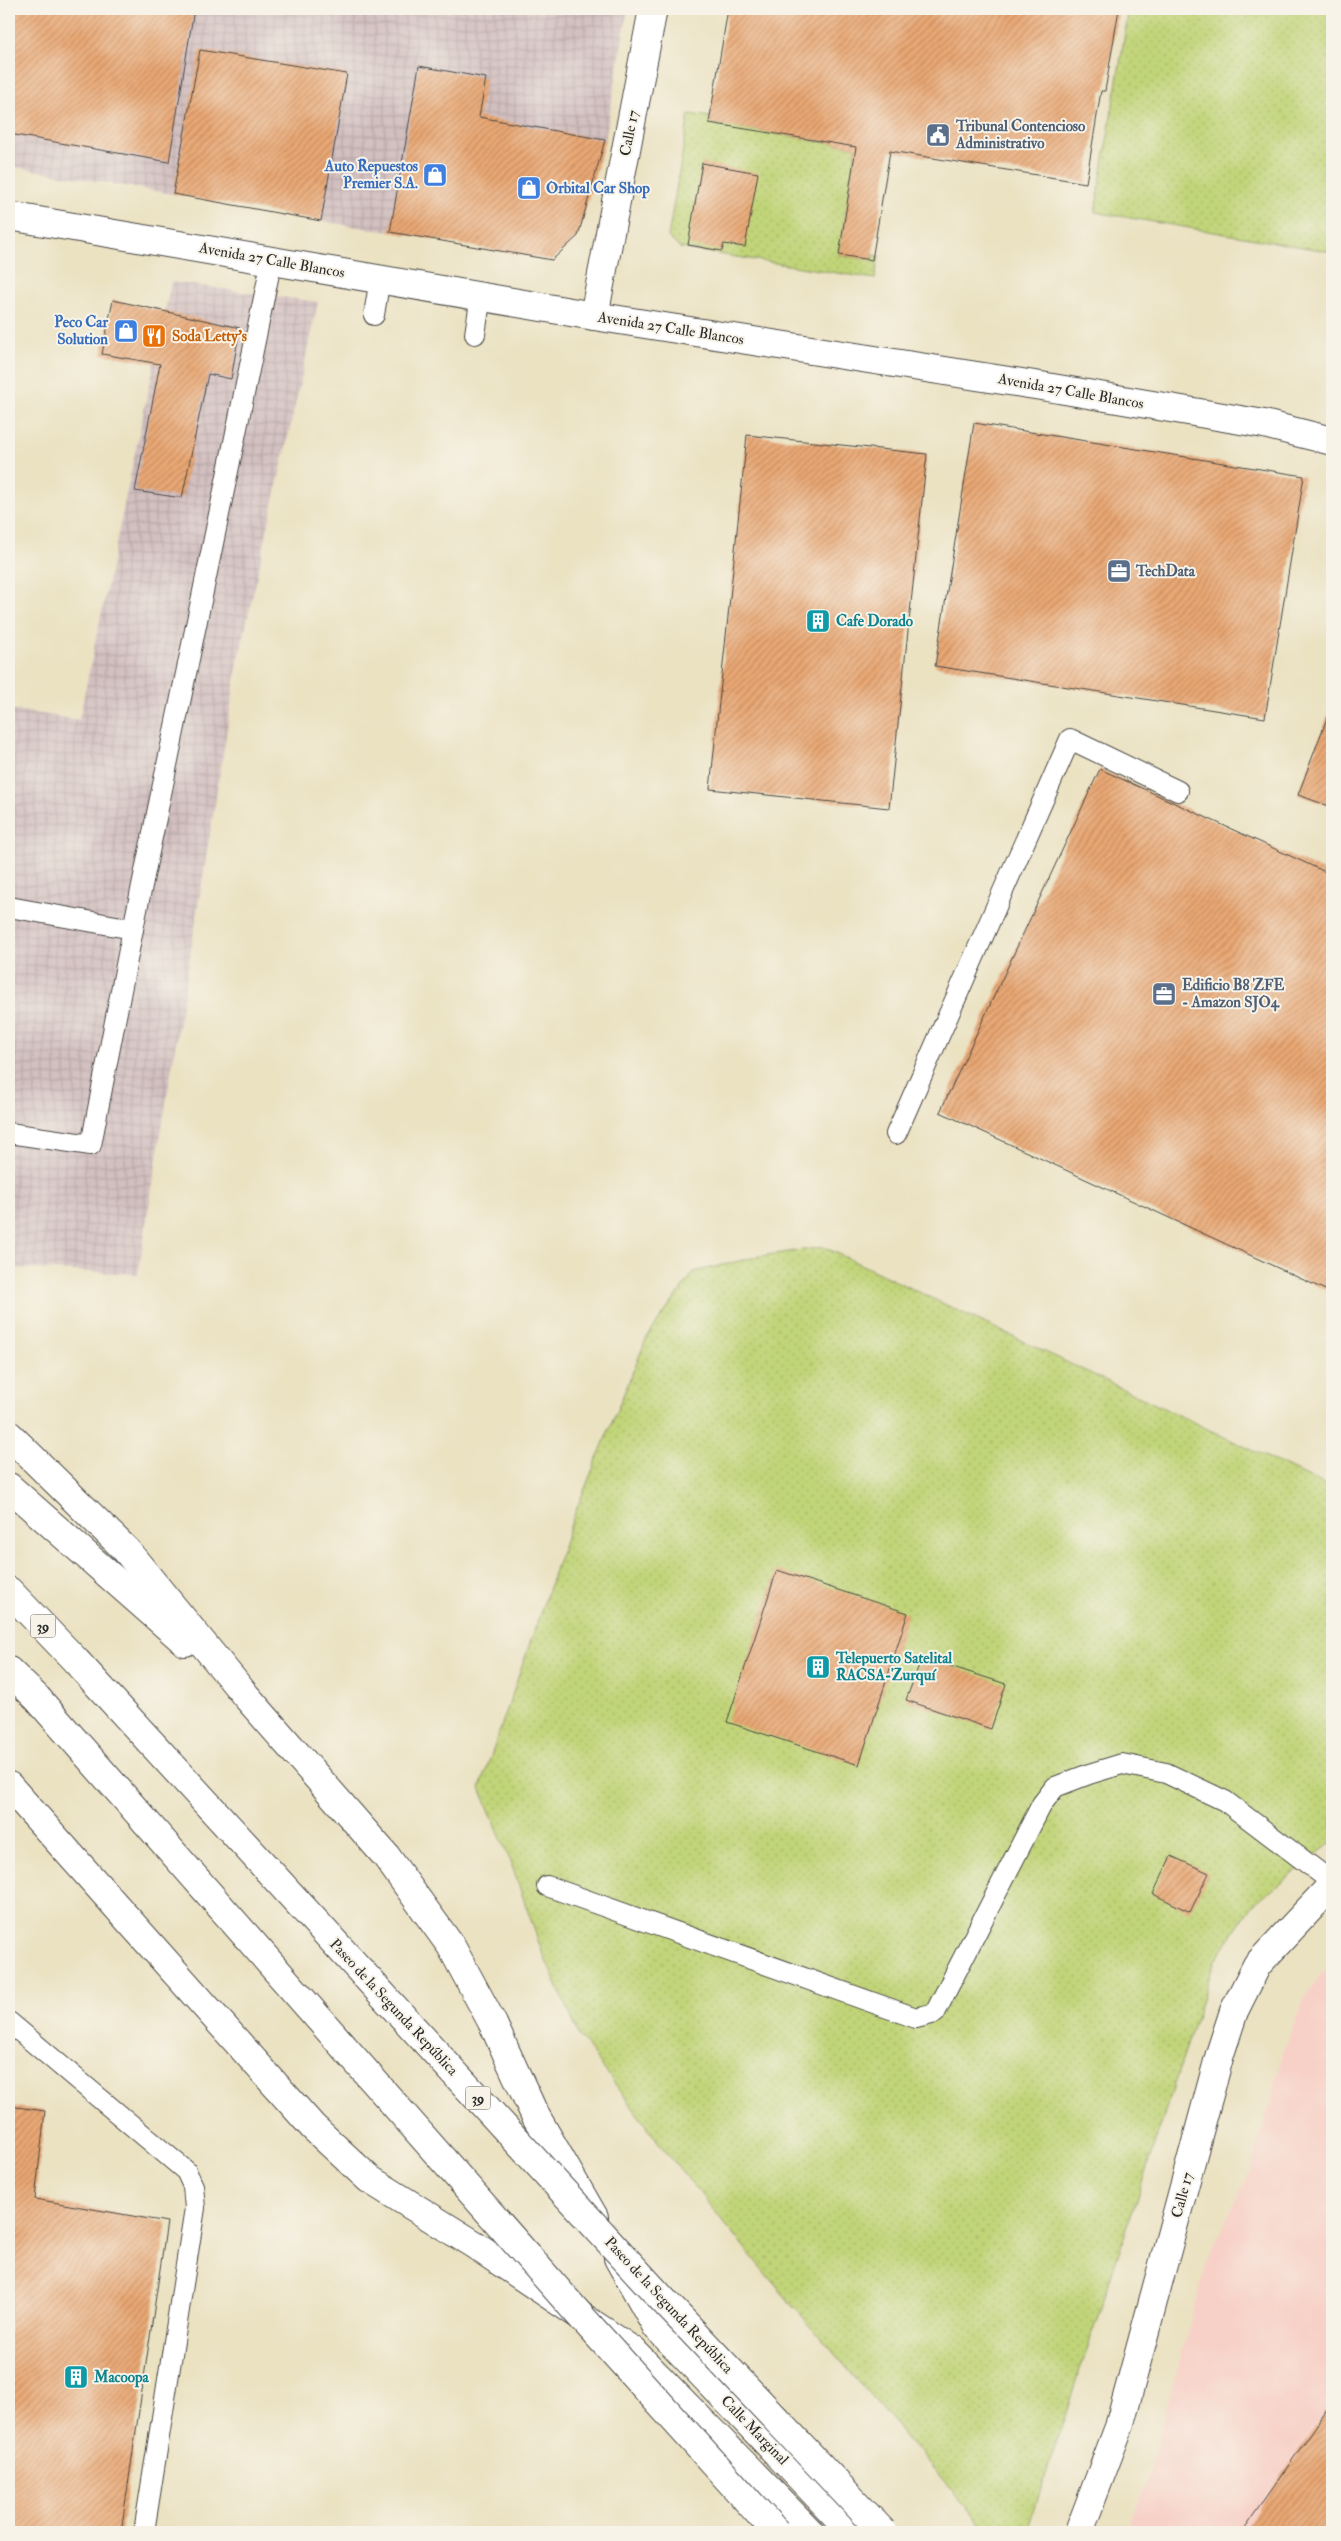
<svg xmlns="http://www.w3.org/2000/svg" width="1341" height="2541" viewBox="0 0 1341 2541" font-family="'IM FELL Double Pica',serif">
  <style>
    .built { fill: #f7d1c7 }
    .industrial { fill: url(#industrial-grid) }
    .green { fill: url(#green-dots); stroke: #768052 }
    .building { fill: url(#building-hatch) }
    .lines { fill: none; stroke-linecap: round; stroke-linejoin: round }
    .lane-casing { stroke: #484642; stroke-width: 22 }
    .street-casing { stroke: #484642; stroke-width: 30 }
    .secondary-casing { stroke: #484642; stroke-width: 30 }
    .highway-casing { stroke: #484642; stroke-width: 30 }
    .lane { stroke: #fff; stroke-width: 20 }
    .street { stroke: #fff; stroke-width: 28 }
    .secondary { stroke: #fff; stroke-width: 28 }
    .highway { stroke: #fff; stroke-width: 28 }
    .highway-bridge-casing { stroke: #484642; stroke-width: 30; stroke-linecap: butt }
    .highway-bridge { stroke: #fff; stroke-width: 28 }
    .labels { text-anchor: middle; stroke-width: 4; stroke-linejoin: round; paint-order: stroke }
    .shield { fill: #f7f3e8; stroke: #686764; stroke-width: 1 }
    .shield-label { font-size: 14px; font-weight: bold; fill: #2b2b2b }
    .service-label { font-size: 15px; font-weight: bold; fill: #4e5e75; stroke: #f7f3e8; text-anchor: start }
    .street-label { font-size: 15px; fill: #2b2b2b; stroke: #f7f3e8 }
    .shop-label { font-size: 15px; font-weight: bold; fill: #366cbe; stroke: #f7f3e8; text-anchor: end }
    .food-label { font-size: 15px; font-weight: bold; fill: #c56008; stroke: #f7f3e8; text-anchor: start }
    .culture-label { font-size: 15px; font-weight: bold; fill: #0d838f; stroke: #f7f3e8; text-anchor: start }
  </style>
  <defs>
    <pattern id="industrial-grid" width="8" height="8" patternUnits="userSpaceOnUse" patternTransform="scale(1.25)"><rect width="8" height="8" fill="#d2bfc0"/><path d="M0 4h8M4 0v8" fill="none" stroke="#b4a4a5"/></pattern>
    <pattern id="green-dots" width="8" height="8" patternUnits="userSpaceOnUse" patternTransform="scale(1.25)"><rect width="8" height="8" fill="#c1d478"/><path d="M2 2h.1M6 6h.1" fill="none" stroke="#a6b668" stroke-width="1.8" stroke-linecap="round"/></pattern>
    <pattern id="building-hatch" width="6" height="6" patternUnits="userSpaceOnUse" patternTransform="scale(1.25)"><rect width="6" height="6" fill="#eaa874"/><path d="M-1 1l2-2M0 6l6-6M5 7l2-2" fill="none" stroke="#be895f"/></pattern>
  </defs>
  <rect width="100%" height="100%" fill="#f7f3e8"/>
  <filter id="ink" filterUnits="userSpaceOnUse"><feTurbulence type="fractalNoise" baseFrequency=".02" numOctaves="2"/><feDisplacementMap in="SourceGraphic" scale="10" xChannelSelector="R" yChannelSelector="G"/><feConvolveMatrix kernelMatrix="1 2 1 2 8 2 1 2 1" color-interpolation-filters="sRGB"/></filter>
  <filter id="wash" filterUnits="userSpaceOnUse"><feTurbulence type="fractalNoise" baseFrequency=".0096" numOctaves="4" result="noise"/><feDisplacementMap in="SourceGraphic" scale="20" xChannelSelector="R" yChannelSelector="G"/><feGaussianBlur stdDeviation="1.12" result="paint"/><feColorMatrix in="noise" values="0 0 0 0 0 0 0 0 0 0 0 0 0 0 0 0 0 1.4 0 .05"/><feComposite in="paint" operator="in"/></filter>
  <g filter="url(#wash)">
    <rect width="100%" height="100%" fill="#ebe2c2"/>
    <!-- built -->
    <path class="built" d="M1332 1963V2532H1127L1146 2484 1208 2256 1251 2170 1284 2050 1307 1992Z"/>
    <!-- industrial -->
    <g class="industrial">
      <path d="M9 9H628L605 140 479 117 486 78 419 66 390 232 321 221 346 74 200 50 173 194 9 166Z"/>
      <path d="M171 282 318 302 238 662 138 1274 9 1268V709L79 720Z"/>
    </g>
    <!-- green -->
    <g class="green">
      <path d="M1129 9H1332V252L1095 212Z"/>
      <path d="M689 114 711 117 710 123 856 147 839 255 872 260 873 255 879 256 875 279 680 248 668 237Z"/>
      <path d="M824 1247 1332 1488V1842L1251 1907 1215 1960 1027 2532H988L770 2279 662 2147 580 2037 542 1952 511 1863 480 1788 574 1515 647 1337 694 1272 760 1256Z"/>
    </g>
    <g id="blocks">
      <!-- building -->
      <g class="building">
        <path d="M9 9H194L169 162 9 134Z"/>
        <path d="M728 9H1119L1105 91H1101L1086 183 890 151 872 260 839 255 856 147 709 123Z"/>
        <path d="M200 50 347 74 321 221 173 194Z"/>
        <path d="M419 66 486 78 479 117 605 140 578 236 552 260 390 232Z"/>
        <path d="M702 163 758 173 745 247 724 244 722 251 688 245Z"/>
        <path d="M113 300 240 328 231 379 208 374 182 498 135 491 160 364 102 354Z"/>
        <path d="M974 423 1304 476 1265 718 935 666Z"/>
        <path d="M747 435 927 454 889 808 710 789Z"/>
        <path d="M1332 705V807L1298 795Z"/>
        <path d="M1100 769 1332 875V1293L940 1112Z"/>
        <path d="M777 1570 908 1613 859 1765 727 1722Z"/>
        <path d="M922 1657 1006 1684 991 1729 906 1700Z"/>
        <path d="M1171 1856 1209 1873 1190 1912 1153 1894Z"/>
        <path d="M9 2106 45 2111 35 2199 167 2222 121 2532H9Z"/>
        <path d="M1332 2403V2532H1242Z"/>
      </g>
    </g>
  </g>
  <g filter="url(#ink)">
    <use href="#blocks" fill-opacity="0" stroke="#484642" stroke-width="1"/>
    <g class="lines">
      <defs>
        <g id="lane">
          <path d="M374 315 380 278"/>
          <path d="M475 334 481 296"/>
          <path d="M9 907 133 929"/>
          <path d="M9 1133 91 1145 133 929 272 259"/>
          <path d="M896 1134 1070 739 1178 791"/>
          <path d="M547 1886 916 2018 935 2013 1042 1804 1055 1787 1089 1774 1122 1764 1166 1773 1225 1801 1332 1882"/>
          <path d="M9 2022 186 2171 193 2186 195 2208 144 2532"/>
        </g>
        <g id="street">
          <path d="M657 2327 852 2532"/>
          <path d="M633 2351 810 2532"/>
          <path d="M1079 2532 1119 2427 1220 2054 1234 2011 1257 1965 1332 1885"/>
        </g>
        <g id="secondary">
          <path d="M9 216 594 316 1041 386 1264 424 1332 441"/>
          <path d="M594 316 653 9"/>
        </g>
        <g id="highway">
          <path d="M9 1435 126 1550 246 1696 386 1856 451 1946 493 2024 534 2113 594 2217"/>
          <path d="M9 1487 185 1642"/>
          <path d="M9 1591 76 1661"/>
          <path d="M9 1671 37 1698"/>
          <path d="M9 1786 313 2127 369 2179 475 2245 633 2351"/>
          <path d="M618 2258 657 2327"/>
        </g>
      </defs>
      <!-- lane casing -->
      <use href="#lane" class="lane-casing"/>
      <!-- street casing -->
      <use href="#street" class="street-casing"/>
      <!-- secondary casing -->
      <use href="#secondary" class="secondary-casing"/>
      <!-- highway casing -->
      <use href="#highway" class="highway-casing"/>
      <!-- lane -->
      <use href="#lane" class="lane"/>
      <!-- street -->
      <use href="#street" class="street"/>
      <!-- secondary -->
      <use href="#secondary" class="secondary"/>
      <!-- highway -->
      <use href="#highway" class="highway"/>
      <defs>
        <g id="highway-bridge">
          <path d="M76 1661 663 2300 883 2532"/>
          <path d="M37 1698 576 2311 776 2532"/>
        </g>
      </defs>
      <!-- highway-bridge casing -->
      <use href="#highway-bridge" class="highway-bridge-casing"/>
      <!-- highway-bridge -->
      <use href="#highway-bridge" class="highway-bridge"/>
    </g>
  </g>
  <!-- icons -->
  <defs>
    <symbol id="civic-square" viewBox="-11 -11 22 22"><rect x="-9" y="-9" width="18" height="18" rx="4" fill="#5c6f8a" stroke="#f7f3e8"/><path d="M-.6-6.5H3V-4.5H.6V-3L4-1V1h2V6H-6V1h2V-1L-.6-3ZM-1.2 2.5V6h2.4V2.5Z" fill="#fff"/></symbol>
    <symbol id="shop-square" viewBox="-11 -11 22 22"><rect x="-9" y="-9" width="18" height="18" rx="4" fill="#3f7fe0" stroke="#f7f3e8"/><path d="M-5-2.5h2.3a2.7 3.5 0 0 1 5.4 0H5L5.5 6h-11ZM-1.5-2.5h3a1.5 2.3 0 0 0-3 0Z" fill="#fff"/></symbol>
    <symbol id="restaurant-square" viewBox="-11 -11 22 22"><rect x="-9" y="-9" width="18" height="18" rx="4" fill="#e8710a" stroke="#f7f3e8"/><path d="M-5-6h1v4h1v-4h1v4h1v-4h1v5L-1.5 .5V6h-2V.5L-5-1ZM5-6V6H3V1.5H1.5Q1.5-4 5-6Z" fill="#fff"/></symbol>
    <symbol id="office-square" viewBox="-11 -11 22 22"><rect x="-9" y="-9" width="18" height="18" rx="4" fill="#5c6f8a" stroke="#f7f3e8"/><path d="M-6-3h4V-5.5h4V-3h4V5H-6ZM-1-4.5V-3h2v-1.5ZM-6 0V1H6V0Z" fill="#fff"/></symbol>
    <symbol id="building-square" viewBox="-11 -11 22 22"><rect x="-9" y="-9" width="18" height="18" rx="4" fill="#0f9aa8" stroke="#f7f3e8"/><path d="M-4-6H4V6H1V3H-1V6H-4ZM-2.5-4.3h1.7v1.8h-1.7ZM.8-4.3h1.7v1.8H.8ZM-2.5-1h1.7V.8h-1.7ZM.8-1h1.7V.8H.8Z" fill="#fff"/></symbol>
  </defs>
  <g fill-rule="evenodd">
    <use href="#civic-square" x="924" y="121" width="28" height="28"/>
    <use href="#shop-square" x="421" y="161" width="28" height="28"/>
    <use href="#shop-square" x="515" y="174" width="28" height="28"/>
    <use href="#shop-square" x="112" y="317" width="28" height="28"/>
    <use href="#restaurant-square" x="140" y="322" width="28" height="28"/>
    <use href="#office-square" x="1105" y="557" width="28" height="28"/>
    <use href="#building-square" x="804" y="607" width="28" height="28"/>
    <use href="#office-square" x="1150" y="980" width="28" height="28"/>
    <use href="#building-square" x="804" y="1653" width="28" height="28"/>
    <use href="#building-square" x="62" y="2363" width="28" height="28"/>
  </g>
  <g class="labels">
    <!-- shield labels -->
    <g class="shield">
      <rect x="30.5" y="1614.5" width="25" height="23" rx="4"/>
      <rect x="465.5" y="2086.5" width="25" height="23" rx="4"/>
    </g>
    <g class="shield-label">
      <text x="43" y="1631">39</text>
      <text x="478" y="2103">39</text>
    </g>
    <!-- service labels -->
    <g class="service-label">
      <text x="956" y="131">Tribunal Contencioso<tspan x="956" dy="17">Administrativo</tspan></text>
      <text x="1136" y="576">TechData</text>
      <text x="1182" y="990">Edificio B8 ZFE<tspan x="1182" dy="17">- Amazon SJO4</tspan></text>
    </g>
    <!-- street labels -->
    <g class="street-label">
      <text transform="translate(629 133) rotate(-79)" y="5">Calle 17</text>
      <text transform="translate(272 260) rotate(10)" y="5">Avenida 27 Calle Blancos</text>
      <text transform="translate(671 328) rotate(9)" y="5">Avenida 27 Calle Blancos</text>
      <text transform="translate(1071 391) rotate(10)" y="5">Avenida 27 Calle Blancos</text>
      <text transform="translate(394 2007) rotate(47)" y="5">Paseo de la Segunda República</text>
      <text transform="translate(1182 2195) rotate(-75)" y="5">Calle 17</text>
      <text transform="translate(669 2305) rotate(47)" y="5">Paseo de la Segunda República</text>
      <text transform="translate(755 2430) rotate(46)" y="5">Calle Marginal</text>
    </g>
    <!-- shop labels -->
    <g class="shop-label">
      <text x="418" y="171">Auto Repuestos<tspan x="418" dy="17">Premier S.A.</tspan></text>
      <text x="546" y="193" text-anchor="start">Orbital Car Shop</text>
      <text x="108" y="327">Peco Car<tspan x="108" dy="17">Solution</tspan></text>
    </g>
    <!-- food labels -->
    <g class="food-label">
      <text x="172" y="341">Soda Letty's</text>
    </g>
    <!-- culture labels -->
    <g class="culture-label">
      <text x="836" y="626">Cafe Dorado</text>
      <text x="836" y="1663">Telepuerto Satelital<tspan x="836" dy="17">RACSA-Zurquí</tspan></text>
      <text x="94" y="2382">Macoopa</text>
    </g>
  </g>
  <!-- margin -->
  <rect width="1341" height="2541" fill="none" stroke="#f7f3e8" stroke-width="30"/>
</svg>
